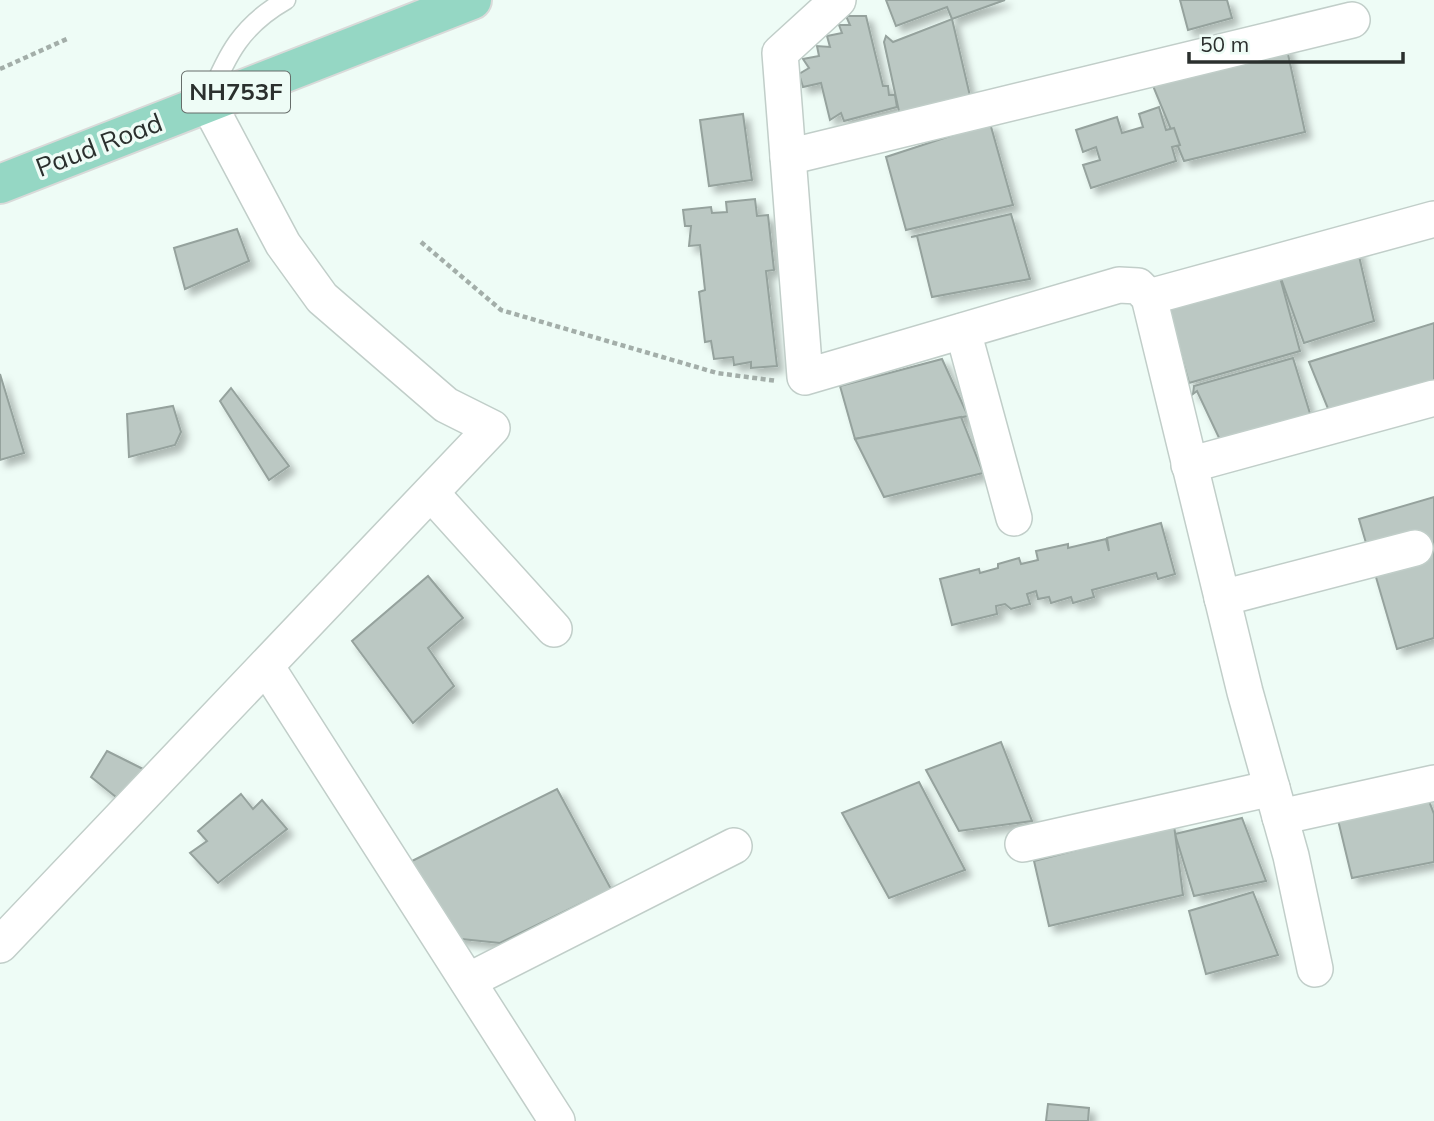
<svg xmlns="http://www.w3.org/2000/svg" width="1434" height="1121" viewBox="0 0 1434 1121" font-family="Mulish,sans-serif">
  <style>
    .building { fill: #bbc8c3; stroke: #95a29d; stroke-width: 2; filter: url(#shadow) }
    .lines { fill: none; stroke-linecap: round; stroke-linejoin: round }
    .service-casing { stroke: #c1cec9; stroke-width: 21 }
    .minor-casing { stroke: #c1cec9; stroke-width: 38 }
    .primary-casing { stroke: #d9dad9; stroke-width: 42 }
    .path { stroke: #a3aea9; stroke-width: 4.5; stroke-dasharray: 5 3.5; stroke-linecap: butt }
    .service { stroke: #fff; stroke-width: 18 }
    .minor { stroke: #fff; stroke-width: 35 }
    .primary { stroke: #95d7c4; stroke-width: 38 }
    .labels { text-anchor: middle; stroke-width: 7; stroke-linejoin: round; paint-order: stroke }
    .shield { fill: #eefcf6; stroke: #666d6a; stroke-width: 2 }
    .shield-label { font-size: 24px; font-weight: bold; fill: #2b302e }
    .street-label { font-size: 26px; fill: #2b302e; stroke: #eefcf6 }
  </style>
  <defs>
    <filter id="shadow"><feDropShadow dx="6" dy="6" stdDeviation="3.5" flood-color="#0004"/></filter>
  </defs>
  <rect width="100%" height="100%" fill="#eefcf6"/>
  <!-- building -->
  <g class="building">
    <path d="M886 0H1005L952 19 947 7 896 26Z"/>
    <path d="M1180 0H1227L1232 18 1188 30Z"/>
    <path d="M846 16H866L883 86H888L889 95H895L897 107 844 121 841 113 830 120 821 83 803 87 799 74 809 68 803 59 819 56 817 46 830 47 827 36 842 33 839 25H850Z"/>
    <path d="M952 19 970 96 900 116 884 42 886 36 893 42Z"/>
    <path d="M1286 45 1305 132 1184 161 1153 86Z"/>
    <path d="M1159 107 1166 130 1174 128 1180 145 1172 147 1176 161 1091 188 1083 165 1100 160 1096 147 1083 152 1076 130 1117 117 1122 133 1143 127 1139 114Z"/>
    <path d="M743 114 752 180 709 186 700 120Z"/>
    <path d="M990 123 1013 205 906 230 886 157Z"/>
    <path d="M755 199 757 216 768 215 774 270 766 271 777 366 751 368V362L734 365 733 357 714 359 711 341 705 342 699 292 705 290 700 245 689 246 691 226H685L683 210 711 207 712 213 727 212 726 202Z"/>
    <path d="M1011 214 1030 279 932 297 917 236 911 237Z"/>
    <path d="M237 229 249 261 185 289 174 248Z"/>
    <path d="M1356 243 1374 321 1304 343 1278 270Z"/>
    <path d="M1278 270 1300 351 1189 383 1166 301Z"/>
    <path d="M1434 323V384L1331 416 1309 362Z"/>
    <path d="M1293 358 1312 420 1221 442 1197 391 1193 394 1194 386Z"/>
    <path d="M942 359 968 416 855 439 840 386Z"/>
    <path d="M0 374 24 453 0 460Z"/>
    <path d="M231 388 289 466 269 480 220 401Z"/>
    <path d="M173 406 181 432 175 445 129 457 127 414Z"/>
    <path d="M961 417 983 473 884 497 855 439Z"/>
    <path d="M1434 497V638L1397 649 1359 519Z"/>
    <path d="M1161 523 1175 574 1158 579 1156 573 1092 590 1094 597 1073 603 1071 597 1051 603 1049 597 1038 599 1036 591 1027 594 1030 604 1011 609 1005 604 996 606 997 614 952 625 940 579 979 569 980 573 998 568V564L1019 558 1021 564 1038 560 1036 551 1068 544V548L1106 539 1109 551 1107 538Z"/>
    <path d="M428 576 463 618 428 648 454 686 413 723 352 641Z"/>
    <path d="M1001 742 1032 821 959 831 926 770Z"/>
    <path d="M107 751 143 769 121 801 91 777Z"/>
    <path d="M919 782 965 870 889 898 842 813Z"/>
    <path d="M557 789 611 889 500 943 452 938 408 863Z"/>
    <path d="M241 794 253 809 262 800 287 829 218 883 190 853 207 841 198 831Z"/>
    <path d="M1427 796 1434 814V862L1352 878 1338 820Z"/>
    <path d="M1242 818 1266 881 1194 896 1175 834Z"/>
    <path d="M1174 825 1183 895 1049 926 1034 861Z"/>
    <path d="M1253 892 1278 955 1206 974 1189 911Z"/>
    <path d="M1048 1104 1089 1108 1088 1121H1046Z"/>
  </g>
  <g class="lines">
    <defs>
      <path id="service" d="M209 99C227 54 242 25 286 0"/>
      <g id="minor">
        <path d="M838 0 780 53 805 377 1119 285 1138 286 1149 297 1245 692 1291 856 1315 969"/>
        <path d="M788 157 1352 20"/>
        <path d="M1149 297 1434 219"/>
        <path d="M963 331 1014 518"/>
        <path d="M1189 465 1434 398"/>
        <path d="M431 493 554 629"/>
        <path d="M1222 598 1415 548"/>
        <path d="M266 666 557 1121"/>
        <path d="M1280 817 1434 783"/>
        <path d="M1023 844 1272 788"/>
        <path d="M0 945 492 428 446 405 322 298 283 244 208 103"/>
        <path d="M468 981 734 846"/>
      </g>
      <path id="primary" d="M0 184 472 0"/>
    </defs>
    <!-- service casing -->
    <use href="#service" class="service-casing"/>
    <!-- minor casing -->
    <use href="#minor" class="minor-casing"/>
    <!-- primary casing -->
    <use href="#primary" class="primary-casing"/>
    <!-- path -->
    <g class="path">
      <path d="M0 69 69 38"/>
      <path d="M421 242 501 310 717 373 777 381"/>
    </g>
    <!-- service -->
    <use href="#service" class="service"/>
    <!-- minor -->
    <use href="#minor" class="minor"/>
    <!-- primary -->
    <use href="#primary" class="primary"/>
  </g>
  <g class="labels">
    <!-- shield labels -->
    <rect class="shield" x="182" y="71.5" width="108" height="41" rx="5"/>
    <g class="shield-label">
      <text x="236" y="100">NH753F</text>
    </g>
    <!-- street labels -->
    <g class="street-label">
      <text transform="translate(99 145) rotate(-21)" y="9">Paud Road</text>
    </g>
  </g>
  <!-- scale -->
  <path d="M1189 52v10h214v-10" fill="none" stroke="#2b302e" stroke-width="3.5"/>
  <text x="1200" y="52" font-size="21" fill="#2b302e" stroke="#eefcf6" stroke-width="5" paint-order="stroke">50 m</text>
</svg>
